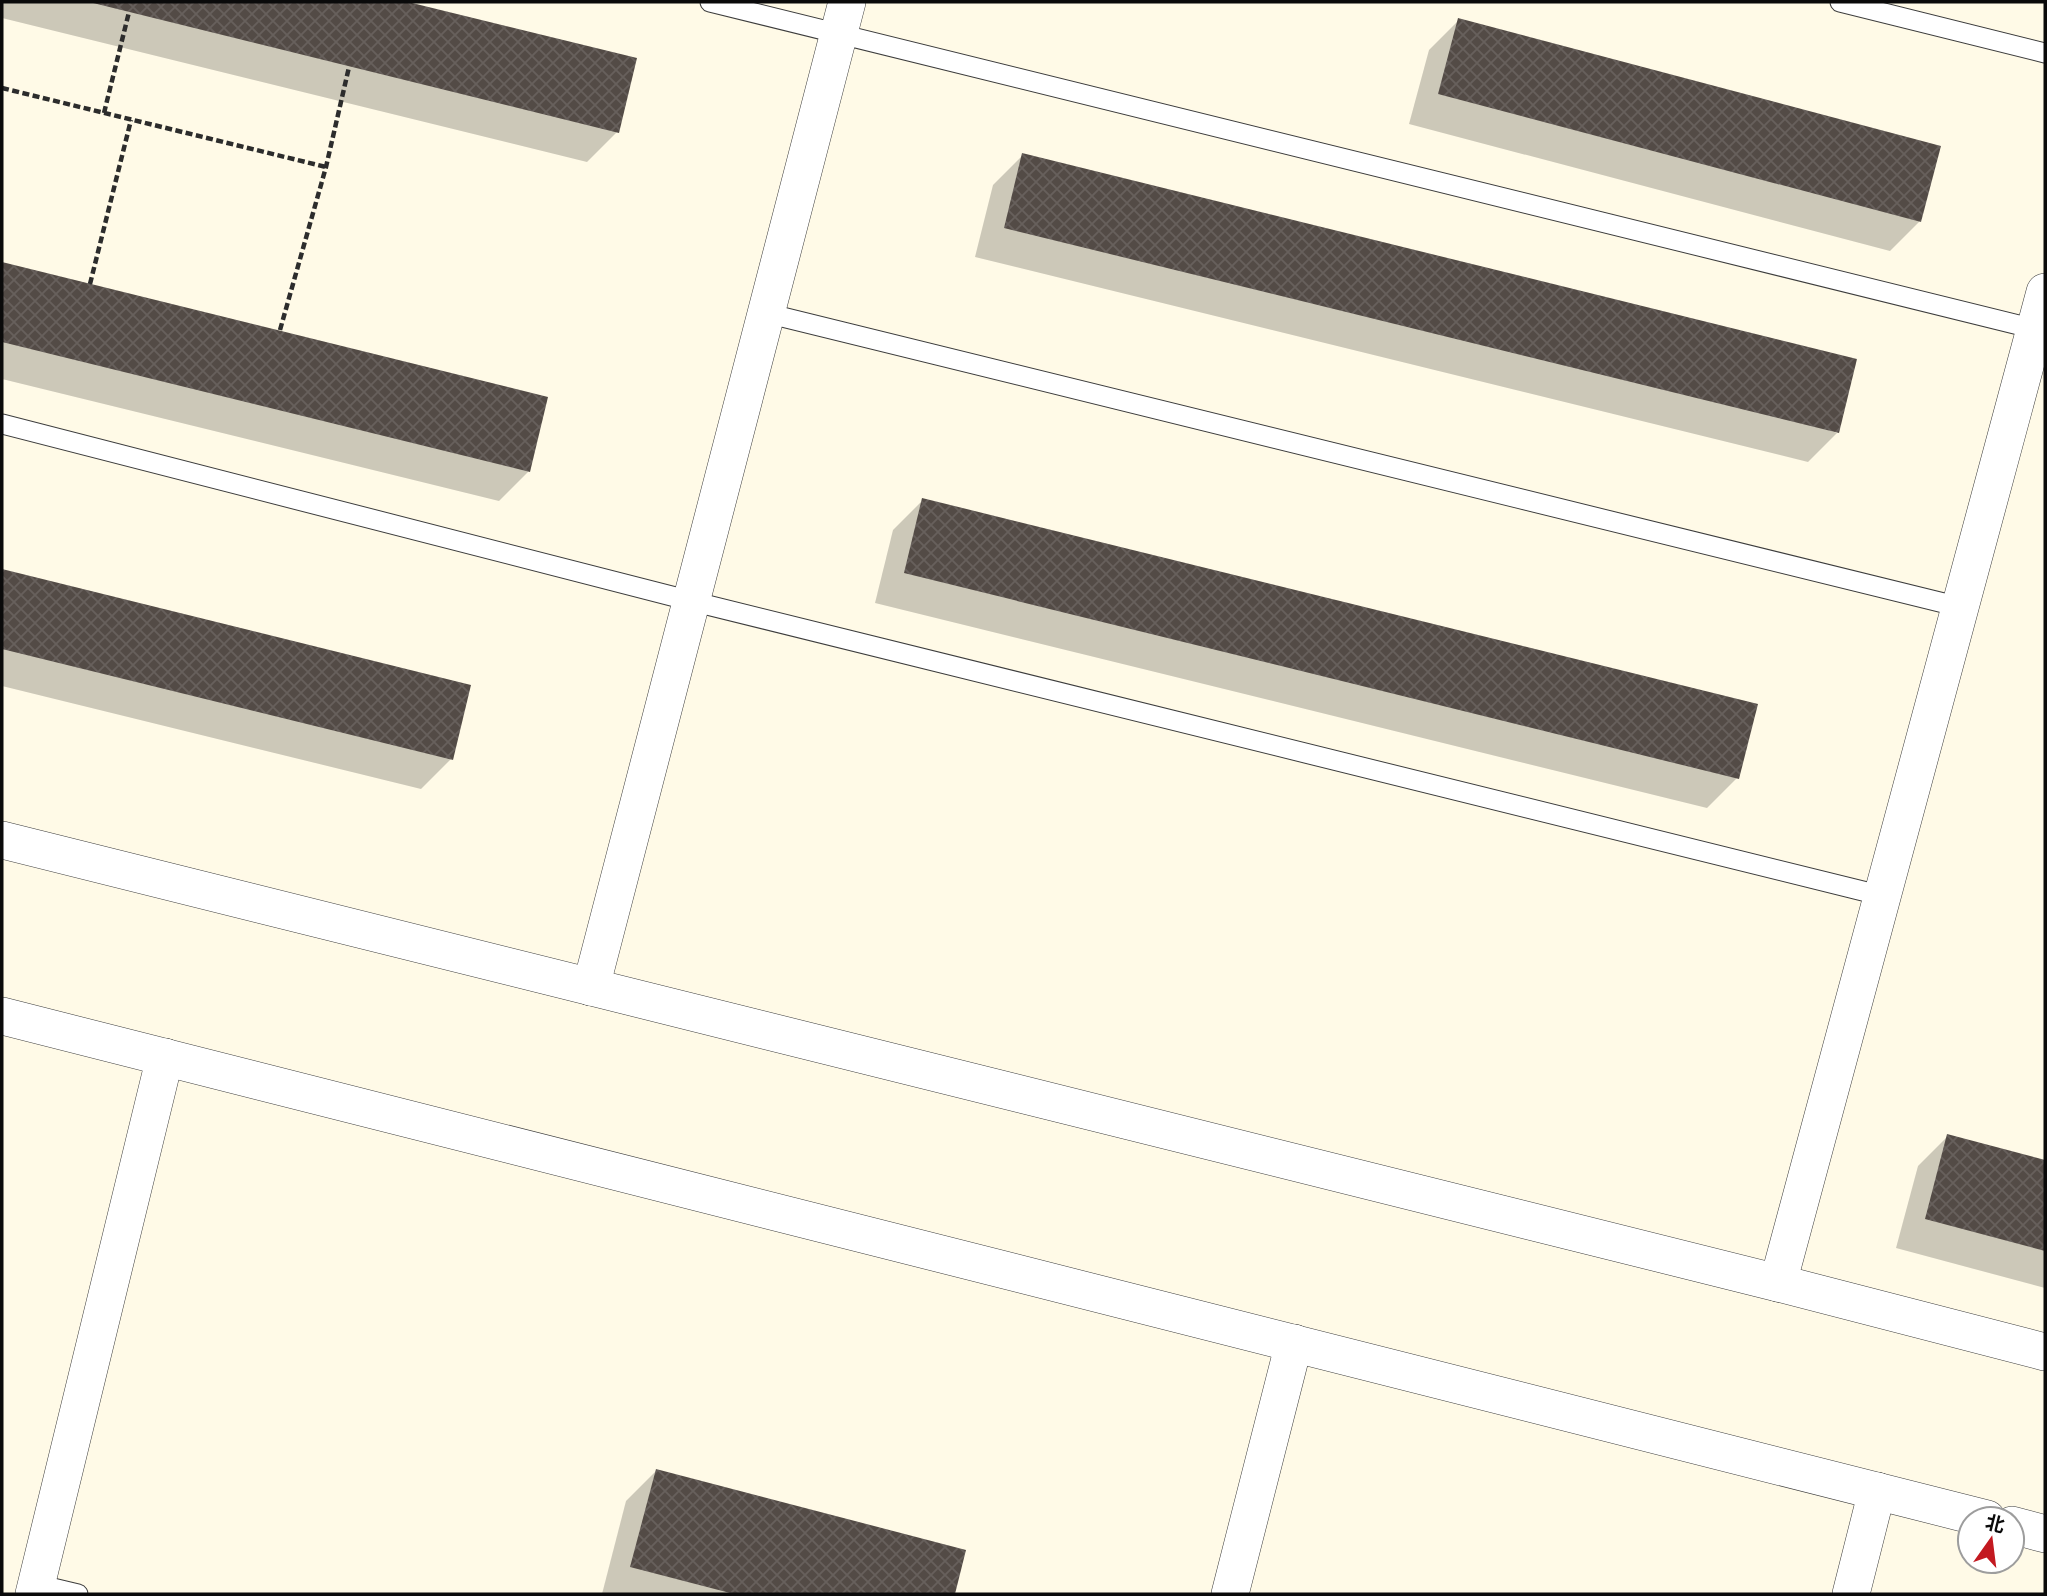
<svg xmlns="http://www.w3.org/2000/svg" width="2047" height="1596" viewBox="0 0 2047 1596" font-family="'Roboto Serif','Noto Sans SC',serif">
  <style>
    .shadow { fill: #0003 }
    .building { fill: url(#building-cross-hatch) }
    .lines { fill: none; stroke-linecap: round; stroke-linejoin: round }
    .service-casing { stroke: #3d3d3d; stroke-width: 21 }
    .minor-casing { stroke: #3d3d3d; stroke-width: 38 }
    .path { stroke: #2c2c2c; stroke-width: 4.5; stroke-dasharray: 7 3.5; stroke-linecap: butt }
    .service { stroke: #fff; stroke-width: 19 }
    .minor { stroke: #fff; stroke-width: 37 }
  </style>
  <defs>
    <pattern id="building-cross-hatch" width="8" height="8" patternUnits="userSpaceOnUse" patternTransform="scale(1.75)"><rect width="8" height="8" fill="#534b46"/><path d="M0 0l8 8M0 8l8-8" fill="none" stroke="#67605c"/></pattern>
  </defs>
  <rect width="100%" height="100%" fill="#fffae7"/>
  <!-- shadow -->
  <g class="shadow">
    <path d="M2 2H401L635 59 617 132 587 162 2 18Z"/>
    <path d="M1459 20 1920 221 1890 251 1409 124 1429 50Z"/>
    <path d="M1023 155 1837 433 1808 462 975 257 993 185Z"/>
    <path d="M2 264 546 398 529 471 499 501 2 379Z"/>
    <path d="M923 500 1737 778 1707 808 875 603 893 530Z"/>
    <path d="M2 571 469 686 451 759 421 789 2 686Z"/>
    <path d="M1948 1136 2045 1162V1288L1896 1248 1918 1166Z"/>
    <path d="M656 1471 964 1551 953 1594H602L626 1501Z"/>
  </g>
  <!-- building -->
  <g class="building">
    <path d="M89 2H408L637 58 619 133Z"/>
    <path d="M1458 18 1941 146 1921 222 1438 94Z"/>
    <path d="M1022 153 1857 359 1839 433 1004 228Z"/>
    <path d="M2 262 548 397 530 472 2 342Z"/>
    <path d="M922 498 1758 704 1739 779 904 573Z"/>
    <path d="M2 569 471 685 453 760 2 649Z"/>
    <path d="M1947 1134 2045 1160V1251L1925 1219Z"/>
    <path d="M656 1469 966 1550 955 1594H734L630 1567Z"/>
  </g>
  <g class="lines">
    <defs>
      <g id="service">
        <path d="M710 2 2035 329"/>
        <path d="M1840 2 2045 53"/>
        <path d="M766 313 1960 607"/>
        <path d="M2 424 691 601 1883 896"/>
        <path d="M36 1584 78 1594"/>
      </g>
      <g id="minor">
        <path d="M2 840 1778 1283 2045 1352"/>
        <path d="M591 987 847 2"/>
        <path d="M2 1016 1987 1519"/>
        <path d="M1778 1283 2045 292"/>
        <path d="M2012 1525 2045 1534"/>
        <path d="M34 1594 165 1057"/>
        <path d="M1230 1594 1294 1343"/>
        <path d="M1851 1594 1877 1491"/>
      </g>
    </defs>
    <!-- service casing -->
    <use href="#service" class="service-casing"/>
    <!-- minor casing -->
    <use href="#minor" class="minor-casing"/>
    <!-- path -->
    <g class="path">
      <path d="M2 88 326 167"/>
      <path d="M104 113 129 12"/>
      <path d="M90 284 131 120"/>
      <path d="M280 330 326 167 349 67"/>
    </g>
    <!-- service -->
    <use href="#service" class="service"/>
    <!-- minor -->
    <use href="#minor" class="minor"/>
  </g>
  <!-- border -->
  <rect width="2047" height="1596" fill="none" stroke="#0a0a0a" stroke-width="7"/>
  <!-- north arrow -->
  <g transform="translate(1991 1540) rotate(14)"><circle r="33" fill="#ffffff" stroke="#9d9d9d" stroke-width="2"/>
  <path d="M0-5L12 26L0 18L-12 26Z" fill="#c31920"/>
  <text y="-10" font-size="19" font-weight="bold" text-anchor="middle" fill="#0a0a0a">北</text>
  </g>
</svg>
